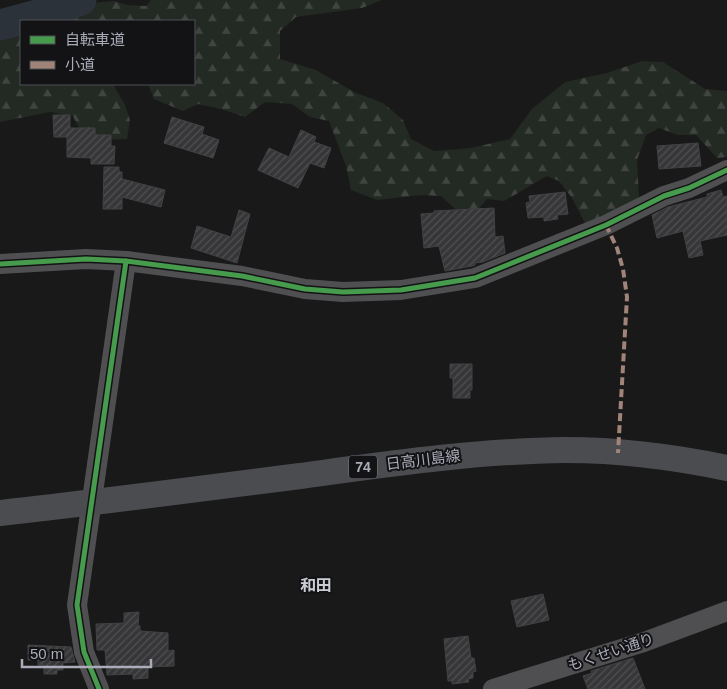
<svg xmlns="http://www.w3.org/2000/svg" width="727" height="689" viewBox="0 0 727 689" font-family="Helvetica,'Noto Sans JP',sans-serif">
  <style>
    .forest { fill: url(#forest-firs) }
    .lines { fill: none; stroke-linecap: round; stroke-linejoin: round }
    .river { stroke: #2c323a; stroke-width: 31 }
    .building { fill: url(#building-hatch); stroke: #414245 }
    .minor { stroke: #4f4f52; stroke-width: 20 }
    .major { stroke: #4b4c4f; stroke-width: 26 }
    .quiet { stroke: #a18479; stroke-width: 4; stroke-dasharray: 8 4; stroke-linecap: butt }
    .cycleway-casing { stroke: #131315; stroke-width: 8 }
    .cycleway { stroke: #469c4c; stroke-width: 5 }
    .labels { text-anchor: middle; stroke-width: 4; stroke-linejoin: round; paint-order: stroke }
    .shield { fill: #131315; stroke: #7d7f88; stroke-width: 1 }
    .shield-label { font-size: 14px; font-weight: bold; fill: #aaadb9 }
    .street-label { font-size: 15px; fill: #aaadb9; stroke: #131315 }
    .neighbourhood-label { font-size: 16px; font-weight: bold; fill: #cbcdd5; stroke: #131315 }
  </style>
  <defs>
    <pattern id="forest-firs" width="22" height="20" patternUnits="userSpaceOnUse" patternTransform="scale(1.25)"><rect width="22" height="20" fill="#232923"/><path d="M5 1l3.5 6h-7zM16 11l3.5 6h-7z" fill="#404541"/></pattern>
    <pattern id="building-hatch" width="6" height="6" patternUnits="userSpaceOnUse" patternTransform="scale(1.25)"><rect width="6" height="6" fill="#363638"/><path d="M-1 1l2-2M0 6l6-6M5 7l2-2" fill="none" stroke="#505053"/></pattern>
  </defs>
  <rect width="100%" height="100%" fill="#191919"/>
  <!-- forest -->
  <g class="forest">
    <path d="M151 0H382L362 8 296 17 280 31V59L316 70 354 92 383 103 403 120 411 139 434 151 471 148 510 139 532 109 565 82 607 73 642 61 663 62 705 89 727 91V157L717 158 696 135H678L659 128 646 135 637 160 639 197 631 208 586 225 572 198 559 181 547 176 504 201 487 199 478 210 455 209 441 196 421 195 377 200 351 190 346 166 329 121 310 117 292 104 265 102 245 117 221 109 198 104 183 111 154 99 149 87 151 84H194V21H39L58 16 89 3 114 1 127 5 146 6Z"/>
    <path d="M0 15 21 23V84H113L125 105 130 120 127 139 94 140 79 128 73 116 50 112 0 122Z"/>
  </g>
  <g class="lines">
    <!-- river -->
    <path class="river" d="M0 25 52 11 81 0"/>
  </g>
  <!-- building -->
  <g class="building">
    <path d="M53 115H70V128H95V135H111V146H115L114 164H91V158L67 157V137H54Z"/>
    <path d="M172 117 204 127 202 134 219 140 213 158 164 143Z"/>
    <path d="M301 130 316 137 314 142 331 148 324 168 310 163 298 188 258 170 269 148 289 157Z"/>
    <path d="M698 143 701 166 659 169 657 146Z"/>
    <path d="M104 167H119V172H122V179L165 190 161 207 122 197V209H103Z"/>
    <path d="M721 190 723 197 727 196V235L700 241 703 255 689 258 683 231 657 238 652 215 668 207 707 197V194Z"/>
    <path d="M565 192 568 214 557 215 558 219 544 221V217L528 218 526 203 530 202 529 196Z"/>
    <path d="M494 208 495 237 503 236 505 253 483 262 475 263V265L472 266 445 271 439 246 424 248 421 214 434 213V211Z"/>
    <path d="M239 210 250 214 237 263 191 248 197 226 231 237Z"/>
    <path d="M450 364H472V390H470V398H453V378H450Z"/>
    <path d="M543 594 549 620 517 627 511 601Z"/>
    <path d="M139 612 138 626H140V631L168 633V651L174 650V666L148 667V678L133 679V674L107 675 105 650H97L96 624 124 623V613Z"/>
    <path d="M468 636 471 658H474L476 671 473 672V678L468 679 469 682 452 684V681H448L444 639Z"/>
    <path d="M28 645 71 647 75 662 63 663V670H57V674H44V665H38V660H28Z"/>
    <path d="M633 658 645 689H588L583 676 592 673 591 671Z"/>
  </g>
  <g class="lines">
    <!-- minor -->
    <g class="minor">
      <path d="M0 264 86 259 126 261 242 276 305 289 343 292 401 290 475 278 606 225 664 196 689 188 727 170"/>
      <path d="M99 689 84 652 77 605 126 261"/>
      <path d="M493 689 644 642 727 611"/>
    </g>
    <!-- major -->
    <path class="major" d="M0 513C100 502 200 489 300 476 388 464 476 451 566 450 620 450 674 457 727 468"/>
    <!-- quiet -->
    <path class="quiet" d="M606 225 617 248 623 269 627 297 618 453"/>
    <defs>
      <g id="cycleway">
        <path d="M0 264 86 259 126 261 242 276 305 289 343 292 401 290 475 278 606 225 664 196 689 188 727 170"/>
        <path d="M99 689 84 652 77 605 126 261"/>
      </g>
    </defs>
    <!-- cycleway casing -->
    <use href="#cycleway" class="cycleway-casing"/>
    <!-- cycleway -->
    <use href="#cycleway" class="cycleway"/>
  </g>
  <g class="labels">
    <!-- shield labels -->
    <rect class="shield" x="349" y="455.5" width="28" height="23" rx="4"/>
    <g class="shield-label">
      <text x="363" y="472">74</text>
    </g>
    <!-- street labels -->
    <g class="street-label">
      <text transform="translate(423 460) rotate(-7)" y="5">日高川島線</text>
      <text transform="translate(611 652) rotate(-18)" y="5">もくせい通り</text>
    </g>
    <!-- neighbourhood labels -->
    <g class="neighbourhood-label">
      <text x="316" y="591">和田</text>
    </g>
  </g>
  <!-- legend -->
  <rect x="20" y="20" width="175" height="65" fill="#131315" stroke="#4f5157"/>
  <rect x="30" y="36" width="25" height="8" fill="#469c4c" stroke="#4f5157"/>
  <text x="65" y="45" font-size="15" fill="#aaadb9">自転車道</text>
  <rect x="30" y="61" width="25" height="8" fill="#a18479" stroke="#4f5157"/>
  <text x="65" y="70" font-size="15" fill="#aaadb9">小道</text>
  <!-- scale -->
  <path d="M22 659v8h129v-8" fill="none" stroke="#aaadb9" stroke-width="2.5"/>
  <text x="30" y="659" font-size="15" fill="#aaadb9" stroke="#131315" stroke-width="4" paint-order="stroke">50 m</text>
</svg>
